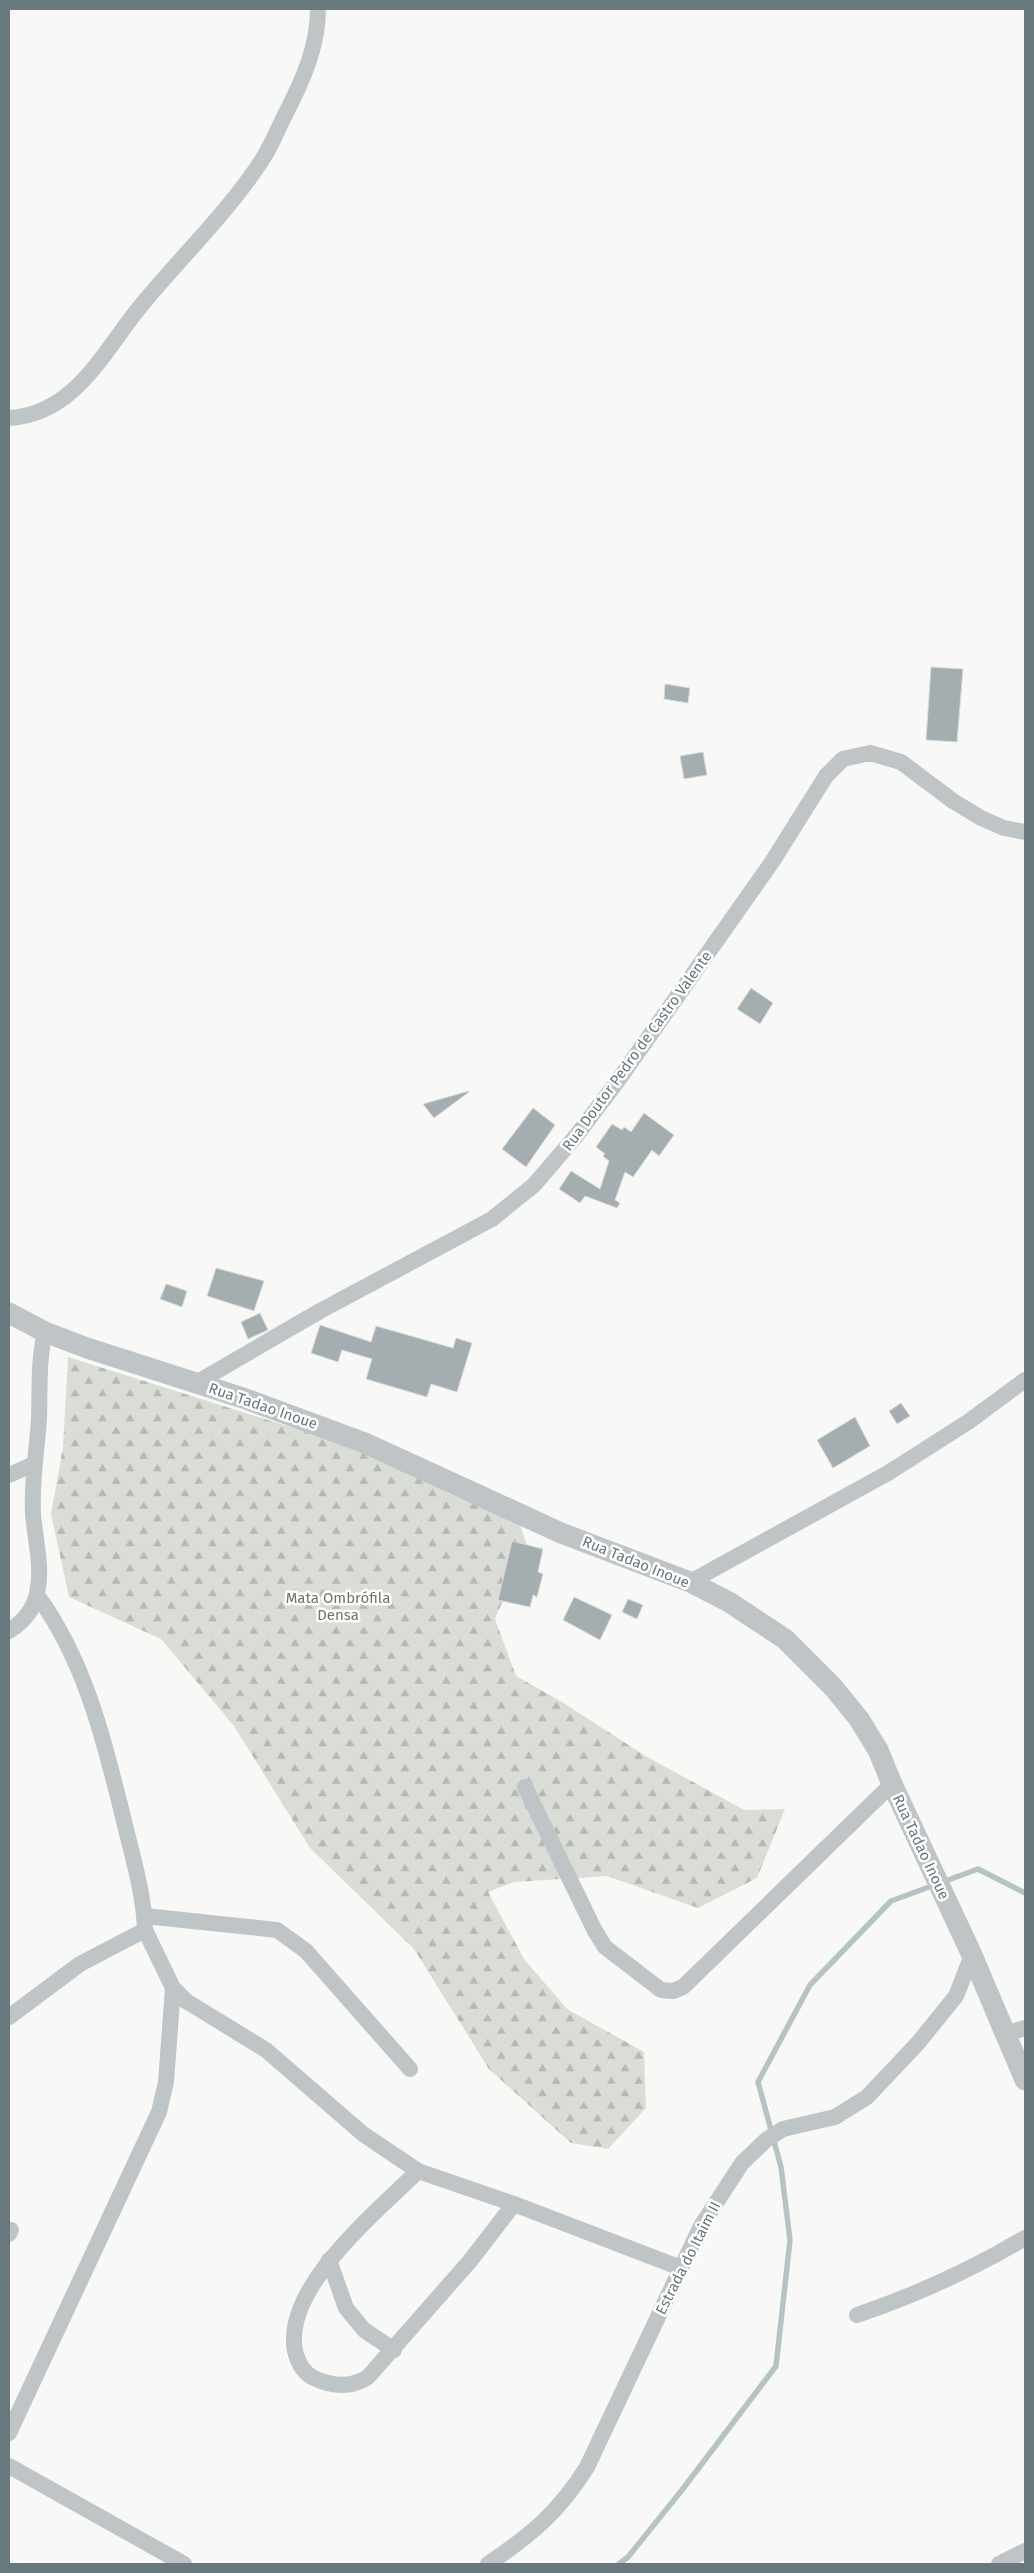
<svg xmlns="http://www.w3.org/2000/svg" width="1034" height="2573" viewBox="0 0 1034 2573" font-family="'Fira Sans',sans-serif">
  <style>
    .forest { fill: url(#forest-firs) }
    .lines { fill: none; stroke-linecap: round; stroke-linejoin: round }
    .stream { stroke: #b6c3c5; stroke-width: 5.5 }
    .building { fill: #a4aeb0; stroke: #dadad9 }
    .minor { stroke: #bfc4c6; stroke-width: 16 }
    .tertiary { stroke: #bfc4c6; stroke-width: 21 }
    .labels { text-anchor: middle; stroke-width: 5; stroke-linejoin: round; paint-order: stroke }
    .street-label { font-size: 15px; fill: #67797d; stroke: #fff }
    .park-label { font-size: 15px; fill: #6c7666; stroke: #fff }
  </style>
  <defs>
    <pattern id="forest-firs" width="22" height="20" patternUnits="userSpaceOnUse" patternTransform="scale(1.25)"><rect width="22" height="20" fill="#daddd6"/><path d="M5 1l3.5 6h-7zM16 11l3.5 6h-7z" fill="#b5b8b3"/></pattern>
  </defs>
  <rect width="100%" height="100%" fill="#f8f8f7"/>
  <!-- forest -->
  <path class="forest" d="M68 1357 414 1466 447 1493 517 1516 527 1545 495 1619 516 1676 562 1702 644 1755 744 1810 785 1809 757 1878 698 1908 607 1876 514 1882 488 1892 524 1959 567 2009 644 2052 646 2108 608 2149 571 2143 489 2069 414 1949 310 1848 234 1726 161 1639 69 1597 51 1514 63 1447Z"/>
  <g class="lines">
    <!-- stream -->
    <path class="stream" d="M619 2564 628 2557 682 2490 776 2366 790 2240 781 2167 758 2082 810 1985 891 1901 978 1869 1025 1893"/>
  </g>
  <!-- building -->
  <g class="building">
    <path d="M931 667 963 669 957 742 926 740Z"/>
    <path d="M665 684 690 688 688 703 664 699Z"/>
    <path d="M703 752 707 775 684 779 680 756Z"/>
    <path d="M751 988 773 1003 760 1024 737 1009Z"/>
    <path d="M469 1091V1092L434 1118 423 1104Z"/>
    <path d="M533 1108 555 1125 526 1167 502 1149Z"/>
    <path d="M644 1113 674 1135 659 1156 652 1150 633 1177 625 1172 615 1200 620 1203 617 1208 585 1196 580 1203 559 1189 571 1171 600 1189 609 1161 603 1156 605 1154 596 1147 612 1124 622 1130 624 1127 631 1132Z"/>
    <path d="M216 1268 264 1281 254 1311 207 1296Z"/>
    <path d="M166 1284 187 1291 182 1307 160 1299Z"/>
    <path d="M260 1313 268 1330 248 1339 241 1322Z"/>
    <path d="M320 1325 371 1342 376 1326 453 1348 456 1338 472 1343 457 1392 431 1384 427 1397 366 1379 372 1359 342 1350 338 1362 311 1353Z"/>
    <path d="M901 1403 910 1416 897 1424 889 1411Z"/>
    <path d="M855 1417 870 1446 833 1468 817 1440Z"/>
    <path d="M512 1541 543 1549 538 1572 543 1574 537 1597 533 1595 530 1607 498 1600Z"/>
    <path d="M574 1597 612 1615 600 1640 563 1620Z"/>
    <path d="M628 1599 643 1605 637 1619 622 1612Z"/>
  </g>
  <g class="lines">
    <!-- minor -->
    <g class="minor">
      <path d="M9 418C77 414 104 349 144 302 183 255 229 211 262 160 272 145 278 128 286 113 303 80 318 46 318 9"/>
      <path d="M196 1383 320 1311 492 1219 534 1185 576 1136 617 1082 772 862 826 776 843 759 870 753 901 762 953 801 981 818 1004 828 1025 832"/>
      <path d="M9 1475 34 1464"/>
      <path d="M690 1582 888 1473 968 1422 1025 1380"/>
      <path d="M9 1631C23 1622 34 1610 37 1593 43 1567 35 1540 33 1514 31 1482 37 1451 39 1419 40 1390 38 1361 45 1332"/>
      <path d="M525 1787 595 1931 605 1947 661 1990 673 1991 683 1987 892 1784"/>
      <path d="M145 1916 277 1930 306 1951 410 2069"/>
      <path d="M145 1930 173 1988 186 2001 266 2050 363 2134 418 2171 514 2204 681 2268"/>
      <path d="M9 2017 80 1964 145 1930C144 1896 134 1862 126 1829 106 1748 87 1663 37 1595"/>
      <path d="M1006 2034 1025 2028"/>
      <path d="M418 2171C377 2212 283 2287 295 2351 298 2363 303 2373 314 2378 333 2387 351 2388 368 2377L470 2261 514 2204"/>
      <path d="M9 2234 11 2230"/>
      <path d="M329 2260 346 2308 364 2330 394 2350"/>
      <path d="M857 2315C916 2295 971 2270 1025 2238"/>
      <path d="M9 2433 159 2112 166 2082 173 1988"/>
      <path d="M9 2466 184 2564"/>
      <path d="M488 2564C531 2535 559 2512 587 2467L701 2226 742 2163 766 2140 783 2129 835 2117 867 2097 918 2043 956 1996 972 1955"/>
      <path d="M999 2564 1025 2551"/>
    </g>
    <!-- tertiary -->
    <path class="tertiary" d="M9 1313 45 1332 87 1348 243 1398 365 1443 561 1533 690 1582 729 1602 785 1639 833 1687 859 1719 878 1750 892 1784 972 1955 1025 2080"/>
  </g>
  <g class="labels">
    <!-- street labels -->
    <g class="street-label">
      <text transform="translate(637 1051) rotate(-54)" y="5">Rua Doutor Pedro de Castro Valente</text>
      <text transform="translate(263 1406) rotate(19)" y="5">Rua Tadao Inoue</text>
      <text transform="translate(636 1562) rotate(22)" y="5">Rua Tadao Inoue</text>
      <text transform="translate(921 1847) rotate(65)" y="5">Rua Tadao Inoue</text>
      <text transform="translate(688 2258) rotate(-63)" y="5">Estrada do Itaim II</text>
    </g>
    <!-- park labels -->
    <g class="park-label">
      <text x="338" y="1603">Mata Ombrófila<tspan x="338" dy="17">Densa</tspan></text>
    </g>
  </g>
  <!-- border -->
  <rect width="1034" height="2573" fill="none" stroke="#67797d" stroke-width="20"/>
</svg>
